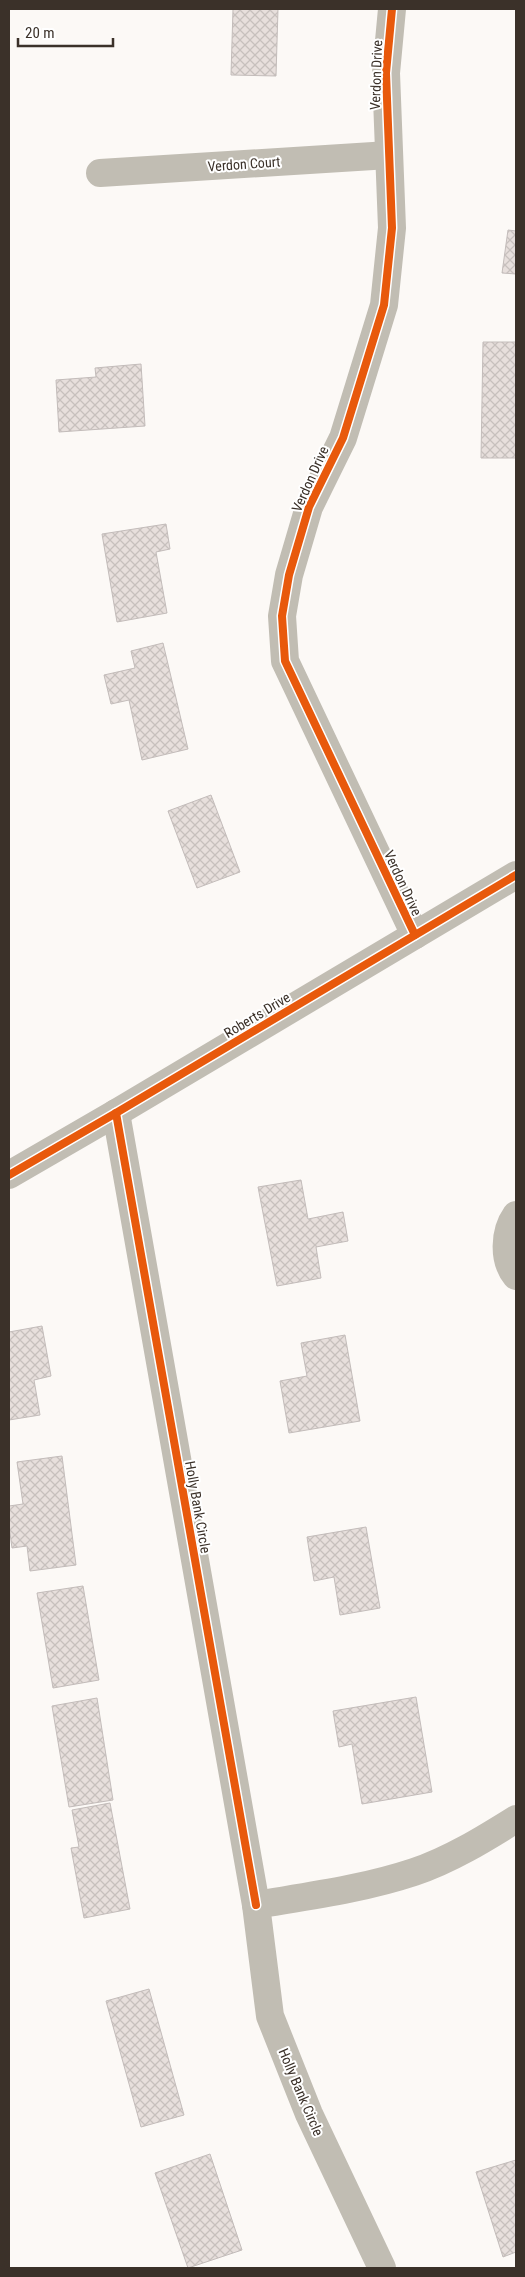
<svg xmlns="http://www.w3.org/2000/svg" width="525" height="2277" viewBox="0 0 525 2277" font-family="'Roboto Condensed',sans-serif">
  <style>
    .building { fill: url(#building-cross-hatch); stroke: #c3bcba }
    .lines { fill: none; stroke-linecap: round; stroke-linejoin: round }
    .minor { stroke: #c1bdb3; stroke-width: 28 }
    .cycleway-casing { stroke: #fff; stroke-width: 11 }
    .cycleway { stroke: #e8590c; stroke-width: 8 }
    .labels { text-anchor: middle; stroke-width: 4; stroke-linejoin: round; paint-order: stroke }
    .street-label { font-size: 14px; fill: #3b3129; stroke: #fff }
  </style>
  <defs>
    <pattern id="building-cross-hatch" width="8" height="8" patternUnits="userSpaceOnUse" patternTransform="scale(1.25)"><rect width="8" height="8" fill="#e7dfdc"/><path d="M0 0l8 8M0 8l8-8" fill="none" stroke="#c7c0bd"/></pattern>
  </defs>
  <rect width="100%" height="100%" fill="#fcf9f6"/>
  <!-- building -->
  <g class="building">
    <path d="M233 9H278L276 76 231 75Z"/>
    <path d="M508 230 516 231V274L502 273Z"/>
    <path d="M483 342H516V458H481Z"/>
    <path d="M141 364 145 426 59 432 56 380 96 377 95 368Z"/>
    <path d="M166 524 170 549 156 552 167 613 117 622 102 534Z"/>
    <path d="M163 643 188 749 142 760 129 700 111 704 104 675 135 668 131 651Z"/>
    <path d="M211 795 240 872 197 888 168 811Z"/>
    <path d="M301 1180 308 1219 343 1212 348 1241 316 1247 321 1278 277 1286 258 1187Z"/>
    <path d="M42 1326 51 1376 34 1380 40 1415 9 1420V1332Z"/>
    <path d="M345 1335 360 1421 289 1433 280 1381 307 1376 301 1343Z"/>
    <path d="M62 1456 76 1565 30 1571 27 1546 12 1548 9 1526V1506L23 1504 17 1462Z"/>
    <path d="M366 1527 380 1608 340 1615 334 1577 314 1581 307 1537Z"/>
    <path d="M83 1586 99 1680 53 1688 37 1593Z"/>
    <path d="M416 1697 432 1792 362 1804 352 1744 339 1747 333 1711Z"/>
    <path d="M97 1698 113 1800 69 1807 52 1706Z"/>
    <path d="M110 1803 130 1909 84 1918 71 1848 79 1847 72 1810Z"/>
    <path d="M149 1989 184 2115 141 2127 106 2001Z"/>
    <path d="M210 2154 242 2250 188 2268 155 2173Z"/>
    <path d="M516 2160V2252L503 2257 476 2172Z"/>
  </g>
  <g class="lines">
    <!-- minor -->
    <g class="minor">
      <path d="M392 9 386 73 392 228 384 305 343 438 309 507 289 575 282 616 285 661 415 935"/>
      <path d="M100 173 389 155"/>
      <path d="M116 1113 256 1905"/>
      <path d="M9 1175 116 1113 516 875"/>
      <path d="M516 1215C504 1232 503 1260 516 1276"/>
      <path d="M382 2268 309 2114 270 2016 256 1905C309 1896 363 1889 414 1872 450 1860 484 1839 516 1819"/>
    </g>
    <defs>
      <g id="cycleway">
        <path d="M392 9 386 73 392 228 384 305 343 438 309 507 289 575 282 616 285 661 415 935"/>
        <path d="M116 1113 256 1905"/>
        <path d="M9 1175 116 1113 516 875"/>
      </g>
    </defs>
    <!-- cycleway casing -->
    <use href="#cycleway" class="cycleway-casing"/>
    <!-- cycleway -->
    <use href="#cycleway" class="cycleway"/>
  </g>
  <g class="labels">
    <!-- street labels -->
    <g class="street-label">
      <text transform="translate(376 75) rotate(-88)" y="5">Verdon Drive</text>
      <text transform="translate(244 164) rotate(-4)" y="5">Verdon Court</text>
      <text transform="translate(310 479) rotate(-66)" y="5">Verdon Drive</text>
      <text transform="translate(403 883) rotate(65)" y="5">Verdon Drive</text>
      <text transform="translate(257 1015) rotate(-31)" y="5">Roberts Drive</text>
      <text transform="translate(198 1507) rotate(80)" y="5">Holly Bank Circle</text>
      <text transform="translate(301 2092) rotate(67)" y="5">Holly Bank Circle</text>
    </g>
  </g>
  <!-- border -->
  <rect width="525" height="2277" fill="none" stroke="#3b3129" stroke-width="20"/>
  <!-- scale -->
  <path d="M18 38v8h95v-8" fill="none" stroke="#3b3129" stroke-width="2.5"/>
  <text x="25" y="38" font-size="15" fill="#3b3129" stroke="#ffffff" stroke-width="4" paint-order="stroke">20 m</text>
</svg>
